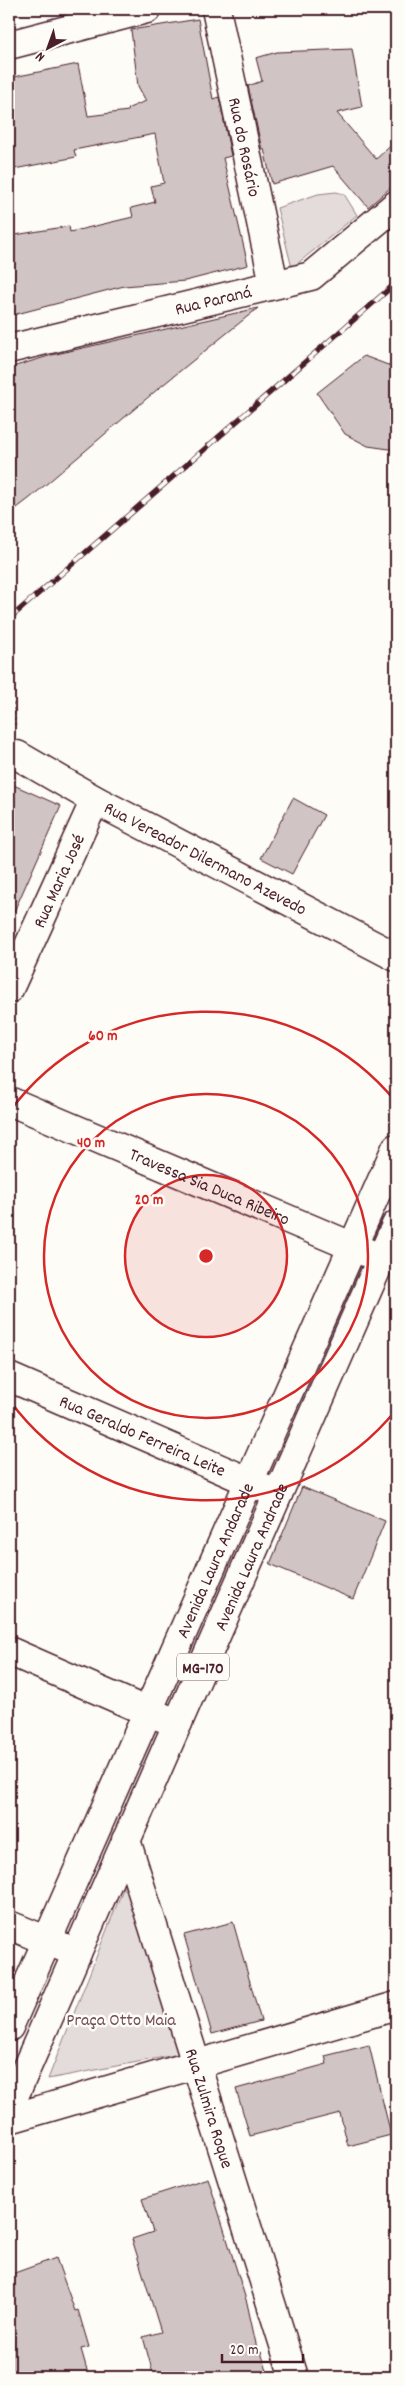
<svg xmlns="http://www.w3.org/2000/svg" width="405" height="2386" viewBox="0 0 405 2386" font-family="Dekko,sans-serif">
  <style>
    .green { fill: #e3dcda; stroke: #967e82 }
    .building { fill: #d0c5c4; stroke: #4a1f2b }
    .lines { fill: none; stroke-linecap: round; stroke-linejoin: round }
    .minor-casing { stroke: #4a1f2b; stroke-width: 31 }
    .primary-casing { stroke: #4a1f2b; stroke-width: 31 }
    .path { stroke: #4a1f2b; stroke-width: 3; stroke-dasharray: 1 4; stroke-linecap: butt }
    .minor { stroke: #fdfcf7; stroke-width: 28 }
    .primary { stroke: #fdfcf7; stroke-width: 28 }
    .rail-casing { stroke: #4a1f2b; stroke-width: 5.5 }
    .rail { stroke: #fdfcf7; stroke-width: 4; stroke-dasharray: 11; stroke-linecap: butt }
    .ring { fill: none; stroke: #d62828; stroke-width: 2.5 }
    .labels { text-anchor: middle; stroke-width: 5; stroke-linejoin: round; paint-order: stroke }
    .shield { fill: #fdfcf7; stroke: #806168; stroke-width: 1 }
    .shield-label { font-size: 16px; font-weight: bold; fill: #4a1f2b }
    .street-label { font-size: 18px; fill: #4a1f2b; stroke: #fdfcf7 }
    .park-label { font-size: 18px; fill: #704e57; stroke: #fdfcf7 }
    .centre { fill: #d62828; stroke: #fdfcf7; stroke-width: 2.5 }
    .ring-label { font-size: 15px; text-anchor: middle; font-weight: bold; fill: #d62828; stroke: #fdfcf7; stroke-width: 5; stroke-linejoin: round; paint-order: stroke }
  </style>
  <rect width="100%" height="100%" fill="#fdfcf7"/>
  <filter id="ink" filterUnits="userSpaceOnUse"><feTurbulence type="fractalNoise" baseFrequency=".02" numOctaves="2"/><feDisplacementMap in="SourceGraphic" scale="10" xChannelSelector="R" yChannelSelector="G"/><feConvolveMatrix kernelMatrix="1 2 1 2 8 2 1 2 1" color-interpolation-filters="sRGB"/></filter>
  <g filter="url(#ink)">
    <!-- green -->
    <g class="green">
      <path d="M336 192 344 194 357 215 292 268 277 208 318 194Z"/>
      <path d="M125 1884 180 2054 48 2079Z"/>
    </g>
    <!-- building -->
    <g class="building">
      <path d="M198 19 213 99 219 97 231 156 223 158 248 265 185 281 124 286 9 316V236L69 226 70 232 133 217 131 208 155 202 151 186 164 183 155 134 74 150 76 157 9 170V78L78 64 88 116 128 111 129 108 146 101 138 86 131 30Z"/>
      <path d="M352 49 362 107 337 113 376 159 396 141V183L368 207 333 166 272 184 264 149 262 150 248 86 262 81 256 58 277 52Z"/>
      <path d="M258 308 159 388 30 498 9 514V368L52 355Z"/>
      <path d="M364 356 396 368V450L368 446 345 434 317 393Z"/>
      <path d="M9 783 61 806 9 923Z"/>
      <path d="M293 798 324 815 292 874 261 858Z"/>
      <path d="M302 1487 385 1521 353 1599 270 1564Z"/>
      <path d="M233 1922 261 2021 212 2034 184 1935Z"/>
      <path d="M369 2045 391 2135 348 2146 340 2113 250 2136 236 2089 327 2064 325 2056Z"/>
      <path d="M208 2178 247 2303 258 2353 261 2352 269 2377H154L143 2337 161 2332 132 2239 153 2232 142 2199Z"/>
      <path d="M56 2258 75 2311 78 2310 89 2347 81 2349 89 2377H9V2275Z"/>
    </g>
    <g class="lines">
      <defs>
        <g id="minor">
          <path id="s1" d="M216 9 274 284"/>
          <path d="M9 45 147 9"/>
          <path id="s2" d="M9 349 311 276 396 205"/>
          <path id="s3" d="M17 755 95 800 396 957"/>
          <path id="s4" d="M9 989 95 800"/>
          <path id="s5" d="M9 1101 382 1259"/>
          <path id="s6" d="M9 1377 278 1494"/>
          <path d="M9 1651 148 1712 178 1723"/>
          <path id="s7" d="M126 1840 294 2377"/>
          <path d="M9 1925 77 1953"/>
          <path d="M9 2119 396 2006"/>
        </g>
        <g id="primary">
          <path id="s8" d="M9 2027 396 1148"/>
          <path id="s9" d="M9 2108 396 1225"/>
        </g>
      </defs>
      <!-- minor casing -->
      <use href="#minor" class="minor-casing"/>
      <!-- primary casing -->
      <use href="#primary" class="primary-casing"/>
      <!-- path -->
      <path class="path" d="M9 695 13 700 15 729"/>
      <!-- minor -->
      <use href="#minor" class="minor"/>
      <!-- primary -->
      <use href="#primary" class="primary"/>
      <defs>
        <path id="rail" d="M9 619 396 283"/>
      </defs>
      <!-- rail casing -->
      <use href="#rail" class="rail-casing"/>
      <!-- rail -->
      <use href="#rail" class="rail"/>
    </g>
  </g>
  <!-- distance rings -->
  <circle cx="206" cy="1256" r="81" fill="#d62828" fill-opacity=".12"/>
  <g class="ring">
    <circle cx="206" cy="1256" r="81"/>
    <circle cx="206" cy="1256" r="162"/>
    <path d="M396 1410A244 244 0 0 1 10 1401M10 1111A244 244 0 0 1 396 1102"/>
  </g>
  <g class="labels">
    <!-- shield labels -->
    <rect class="shield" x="177" y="1653.5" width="52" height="27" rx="4"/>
    <g class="shield-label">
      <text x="203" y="1673">MG-170</text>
    </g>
    <!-- street labels -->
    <g class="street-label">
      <text dy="6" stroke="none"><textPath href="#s1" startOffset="141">Rua do Rosário</textPath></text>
      <text dy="6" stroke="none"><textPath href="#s2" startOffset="210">Rua Paraná</textPath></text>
      <text dy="6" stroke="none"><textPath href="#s3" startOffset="215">Rua Vereador Dilermano Azevedo</textPath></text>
      <text dy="6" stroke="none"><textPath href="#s4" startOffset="119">Rua Maria José</textPath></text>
      <text dy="6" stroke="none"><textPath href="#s5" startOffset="218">Travessa Sia Duca Ribeiro</textPath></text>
      <text dy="6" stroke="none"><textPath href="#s6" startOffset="146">Rua Geraldo Ferreira Leite</textPath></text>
      <text dy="6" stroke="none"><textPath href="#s9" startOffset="602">Avenida Laura Andrade</textPath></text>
      <text dy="6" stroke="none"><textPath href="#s8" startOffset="510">Avenida Laura Andarade</textPath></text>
      <text dy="6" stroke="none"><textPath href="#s7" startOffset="281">Rua Zulmira Roque</textPath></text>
    </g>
    <!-- park labels -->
    <g class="park-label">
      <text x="121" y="2025">Praça Otto Maia</text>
    </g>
  </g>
  <circle cx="206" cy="1256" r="8" class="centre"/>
  <g class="ring-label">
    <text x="103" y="1040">60 m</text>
    <text x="91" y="1147">40 m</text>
    <text x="149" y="1204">20 m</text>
  </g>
  <!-- margin -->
  <rect width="405" height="2386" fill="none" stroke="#fdfcf7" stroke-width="30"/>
  <rect x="15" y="15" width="375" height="2356" fill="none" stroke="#4a1f2b" stroke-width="2" filter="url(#ink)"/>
  <!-- north arrow -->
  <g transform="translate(48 48) rotate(221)" stroke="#fdfcf7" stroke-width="4" paint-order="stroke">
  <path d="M0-4L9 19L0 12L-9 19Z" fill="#4a1f2b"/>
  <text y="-8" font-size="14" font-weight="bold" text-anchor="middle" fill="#4a1f2b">N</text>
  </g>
  <!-- scale -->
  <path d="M222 2354v8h81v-8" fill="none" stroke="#4a1f2b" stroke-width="2.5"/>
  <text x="230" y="2354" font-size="15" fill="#4a1f2b" stroke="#fdfcf7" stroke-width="4" paint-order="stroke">20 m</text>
</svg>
